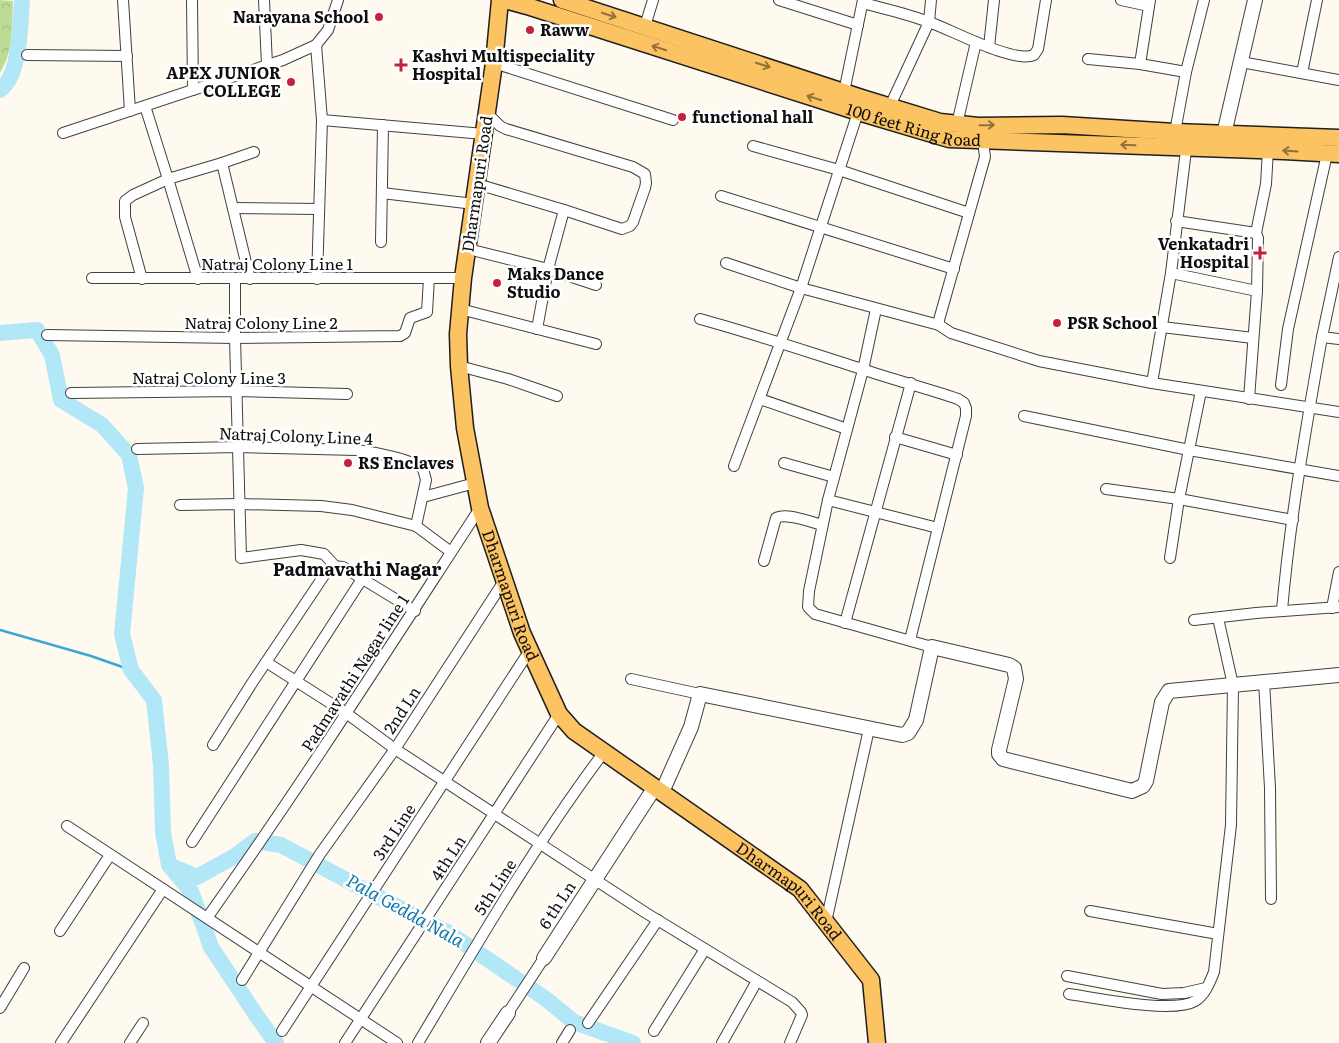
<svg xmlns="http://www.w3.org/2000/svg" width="1339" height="1043" viewBox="0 0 1339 1043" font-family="Literata,serif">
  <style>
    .forest { fill: url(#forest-crowns) }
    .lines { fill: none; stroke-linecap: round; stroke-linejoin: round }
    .stream { stroke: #37a8d2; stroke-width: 2.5 }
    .river { stroke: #b2e7f8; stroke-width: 16 }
    .minor-casing { stroke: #414141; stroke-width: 12 }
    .tertiary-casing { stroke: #414141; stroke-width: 16 }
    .primary-casing { stroke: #1f1f1f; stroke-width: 19 }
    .minor { stroke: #fff; stroke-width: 10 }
    .tertiary { stroke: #fff; stroke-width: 14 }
    .primary { stroke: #fcc362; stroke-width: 16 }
    .oneway { stroke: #91723c }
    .poi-dot { fill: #c3213e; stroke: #fff; stroke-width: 2 }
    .labels { text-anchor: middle; stroke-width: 5; stroke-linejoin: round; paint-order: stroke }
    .poi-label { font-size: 16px; font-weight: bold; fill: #0e0e0e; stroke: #fff; text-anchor: start }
    .street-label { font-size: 16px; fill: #0e0e0e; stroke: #fff }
    .neighbourhood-label { font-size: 18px; font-weight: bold; fill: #0e0e0e; stroke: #fff }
    .water-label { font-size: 18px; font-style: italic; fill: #1378a5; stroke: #fff }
  </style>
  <defs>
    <pattern id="forest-crowns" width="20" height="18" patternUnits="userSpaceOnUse" patternTransform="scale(1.25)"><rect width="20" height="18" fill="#bfdc96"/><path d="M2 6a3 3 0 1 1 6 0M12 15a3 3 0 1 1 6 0" fill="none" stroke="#a3bc80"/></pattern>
  </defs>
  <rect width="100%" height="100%" fill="#fffaef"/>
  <!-- forest -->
  <path class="forest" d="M0 0 13 1C12 26 14 51 0 73Z"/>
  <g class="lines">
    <!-- stream -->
    <path class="stream" d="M0 630 91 656 131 670"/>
    <!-- river -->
    <g class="river">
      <path d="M0 90C21 74 20 25 22 0"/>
      <path d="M0 333 37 330 52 355 61 400 102 425 129 455 136 488 122 634 131 670 154 700 161 765 163 832 169 865 191 891 211 947 256 1015 276 1043"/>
      <path d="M173 867 197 877 235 856 255 841 281 845 382 899 449 933 546 999 574 1022 633 1043"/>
    </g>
    <defs>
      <g id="minor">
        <path d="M123 0 130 111"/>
        <path d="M192 0 193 90"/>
        <path d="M264 0 267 65"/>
        <path d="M779 0 858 25"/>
        <path d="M1121 0 1149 6"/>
        <path d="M863 3C885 9 908 14 929 22 952 30 1014 64 1034 55L1038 49 1046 0"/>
        <path d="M645 26 653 0"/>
        <path d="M316 45 322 120 317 279"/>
        <path d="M989 47 994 0"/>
        <path d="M27 55 127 56"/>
        <path d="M1088 59 1140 64 1186 72"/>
        <path d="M1241 62 1339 80"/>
        <path d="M494 63 673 120"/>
        <path d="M1140 64 1150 0"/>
        <path d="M1302 73 1317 0"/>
        <path d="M844 92 863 0"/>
        <path d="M890 106 929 22 931 0"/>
        <path d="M322 120 484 134"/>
        <path d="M957 124 976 42"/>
        <path d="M1175 132 1186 72 1204 0"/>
        <path d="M63 133 283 60 316 45 328 30 338 0"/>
        <path d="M983 141 985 157 939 320V325L951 333 1039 361 1152 383 1339 412"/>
        <path d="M753 146 839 170 969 213"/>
        <path d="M222 163 254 152"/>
        <path d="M477 184 564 210 622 229 630 226 633 222 645 188 646 183 645 174 633 167 506 129 500 126 487 113"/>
        <path d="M382 193 474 204"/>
        <path d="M721 196 954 269"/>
        <path d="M233 208 319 209"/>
        <path d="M1176 221 1256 233"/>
        <path d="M381 242 383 125"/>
        <path d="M468 249 548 269 596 285"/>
        <path d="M1339 257 1322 337 1339 339"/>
        <path d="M726 263 801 288 939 325"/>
        <path d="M1171 273 1257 291"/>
        <path d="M92 278H463"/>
        <path d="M142 279 125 217V201L133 195 168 179 145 106"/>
        <path d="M198 279 168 179 222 163 250 279"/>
        <path d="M235 279V338L241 558 301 550 324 554 335 566"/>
        <path d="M460 309 596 344"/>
        <path d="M876 309 863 370 828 500 809 591 808 607 815 614 932 647"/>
        <path d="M700 319C755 334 808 352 862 369 894 380 926 388 958 399L964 403 966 408V416L910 640"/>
        <path d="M1162 327 1253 338"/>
        <path d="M537 329 548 269 564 210"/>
        <path d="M47 335 235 338 400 336 405 333 410 318 427 312 429 278"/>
        <path d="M459 366 508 379 557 396"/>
        <path d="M1152 383 1171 273 1187 142"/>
        <path d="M1281 385 1288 329 1327 154"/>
        <path d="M71 393 236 391 347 394"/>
        <path d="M760 399 847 429"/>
        <path d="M1249 399 1257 291 1258 238 1256 233 1266 184 1268 150"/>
        <path d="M1024 416 1189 450 1339 476"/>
        <path d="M895 437 957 455"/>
        <path d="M137 449 238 447 357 450C372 452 413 459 423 469L426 480 416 526"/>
        <path d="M784 463 834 477"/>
        <path d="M734 466 801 288 859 109"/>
        <path d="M1106 489 1179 499 1293 520"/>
        <path d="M423 497 475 483"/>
        <path d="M828 500 938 528"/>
        <path d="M180 505 240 504 321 506 352 510 416 526 451 552"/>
        <path d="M1170 558 1179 499 1201 391"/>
        <path d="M764 561 776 518C786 512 811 522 822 525"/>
        <path d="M1332 608 1339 572"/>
        <path d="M1282 610C1290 519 1306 427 1322 337"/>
        <path d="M1194 620 1256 613 1339 607"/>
        <path d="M845 623 911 383"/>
        <path d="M266 662 346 713 395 749 646 913 792 1002 801 1012 802 1015 790 1043"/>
        <path d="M631 679 700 694"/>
        <path d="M1264 681 1270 788 1271 899"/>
        <path d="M213 745 252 683 325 574C331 568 334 565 343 567L415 611"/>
        <path d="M67 826 397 1043"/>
        <path d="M192 842 362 579"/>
        <path d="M1090 911 1218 934"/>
        <path d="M207 918C302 784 390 646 480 508"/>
        <path d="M826 922 869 729"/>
        <path d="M60 931 110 855"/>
        <path d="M1067 976 1162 994 1184 993 1206 988"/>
        <path d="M242 980 320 854 395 749 504 581"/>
        <path d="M1069 994C1097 998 1173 1014 1195 1001 1205 995 1210 982 1214 972L1231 825 1233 685 1218 618"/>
        <path d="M0 1008 24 968"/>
        <path d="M508 1013 544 958"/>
        <path d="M588 1023 658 920"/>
        <path d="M282 1031 530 650"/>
        <path d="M654 1031 705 949"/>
        <path d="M61 1043 163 889"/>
        <path d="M130 1043 143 1023"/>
        <path d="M345 1043 559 714"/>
        <path d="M418 1043C477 944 535 844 604 752"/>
        <path d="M562 1043 570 1030"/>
        <path d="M722 1043 757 981"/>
      </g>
      <g id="tertiary">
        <path d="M1224 134 1255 0"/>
        <path d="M662 792 691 727 700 694 902 735 908 733 916 720 932 647 1009 665 1014 668 1016 679 999 750V754L1003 759 1132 791 1143 786 1146 781 1162 702 1169 691 1339 675"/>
        <path d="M544 958 655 787"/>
        <path d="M488 1043 508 1013"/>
      </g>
      <g id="primary">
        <path id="s1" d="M500 0 494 63 463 278 458 334 459 366 465 428 480 508 522 633 559 714 574 731 800 889 871 980 877 1043"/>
        <path id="s2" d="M505 0 527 6 858 112 949 139 1284 151 1339 154"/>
        <path d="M562 0 862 98 940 122 978 126 1062 125 1175 132 1339 138"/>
      </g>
    </defs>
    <!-- minor casing -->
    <use href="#minor" class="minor-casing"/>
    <!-- tertiary casing -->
    <use href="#tertiary" class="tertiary-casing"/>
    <!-- primary casing -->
    <use href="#primary" class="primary-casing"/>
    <!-- minor -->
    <use href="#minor" class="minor"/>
    <!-- tertiary -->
    <use href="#tertiary" class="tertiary"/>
    <!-- primary -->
    <use href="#primary" class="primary"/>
  </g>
  <!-- one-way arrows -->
  <defs><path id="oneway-shaft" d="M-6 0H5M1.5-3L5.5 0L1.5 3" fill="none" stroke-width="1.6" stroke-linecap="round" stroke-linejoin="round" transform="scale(1.25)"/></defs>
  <g class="oneway">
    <use href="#oneway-shaft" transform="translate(609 15) rotate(18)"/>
    <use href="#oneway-shaft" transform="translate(659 48) rotate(-162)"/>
    <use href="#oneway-shaft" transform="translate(763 65) rotate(18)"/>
    <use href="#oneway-shaft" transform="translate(814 98) rotate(-162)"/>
    <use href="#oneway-shaft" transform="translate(987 125) rotate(-1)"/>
    <use href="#oneway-shaft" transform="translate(1128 145) rotate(-178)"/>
    <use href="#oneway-shaft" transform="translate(1290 151) rotate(-176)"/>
  </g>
  <!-- markers -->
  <g class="poi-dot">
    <circle cx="379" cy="17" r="5"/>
    <circle cx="530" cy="30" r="5"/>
    <path d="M398.5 57.5h5v5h5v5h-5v5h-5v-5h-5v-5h5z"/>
    <circle cx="291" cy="82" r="5"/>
    <circle cx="682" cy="117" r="5"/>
    <path d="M1257.5 245.5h5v5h5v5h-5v5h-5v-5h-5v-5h5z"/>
    <circle cx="497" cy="283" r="5"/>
    <circle cx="1057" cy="323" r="5"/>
    <circle cx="348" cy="463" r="5"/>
  </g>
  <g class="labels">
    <!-- poi labels -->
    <g class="poi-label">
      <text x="369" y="23" text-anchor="end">Narayana School</text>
      <text x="540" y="36">Raww</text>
      <text x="412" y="62">Kashvi Multispeciality<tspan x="412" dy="18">Hospital</tspan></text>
      <text x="281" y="79" text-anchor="end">APEX JUNIOR<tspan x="281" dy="18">COLLEGE</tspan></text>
      <text x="692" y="123">functional hall</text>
      <text x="1249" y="250" text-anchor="end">Venkatadri<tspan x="1249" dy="18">Hospital</tspan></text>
      <text x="507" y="280">Maks Dance<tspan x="507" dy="18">Studio</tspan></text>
      <text x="1067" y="329">PSR School</text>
      <text x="358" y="469">RS Enclaves</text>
    </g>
    <!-- street labels -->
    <g class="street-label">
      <text dy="6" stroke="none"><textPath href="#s2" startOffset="428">100 feet Ring Road</textPath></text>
      <text transform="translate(477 184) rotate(-82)" y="6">Dharmapuri Road</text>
      <text x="277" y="270">Natraj Colony Line 1</text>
      <text x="261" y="329">Natraj Colony Line 2</text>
      <text x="209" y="384">Natraj Colony Line 3</text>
      <text transform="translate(296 436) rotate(2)" y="6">Natraj Colony Line 4</text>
      <text dy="6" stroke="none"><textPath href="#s1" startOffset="605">Dharmapuri Road</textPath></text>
      <text transform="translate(355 673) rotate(-57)" y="6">Padmavathi Nagar line 1</text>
      <text transform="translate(402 710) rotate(-57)" y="6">2nd Ln</text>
      <text transform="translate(394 832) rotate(-57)" y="6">3rd Line</text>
      <text transform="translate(448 858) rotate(-57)" y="6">4th Ln</text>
      <text transform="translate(495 887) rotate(-57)" y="6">5th Line</text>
      <text dy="6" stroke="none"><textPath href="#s1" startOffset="1025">Dharmapuri Road</textPath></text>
      <text transform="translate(557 905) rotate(-57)" y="6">6 th Ln</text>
    </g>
    <!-- neighbourhood labels -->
    <g class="neighbourhood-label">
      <text x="357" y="576">Padmavathi Nagar</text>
    </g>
    <!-- water labels -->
    <g class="water-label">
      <text transform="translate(405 911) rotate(29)" y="6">Pala Gedda Nala</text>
    </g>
  </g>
</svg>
